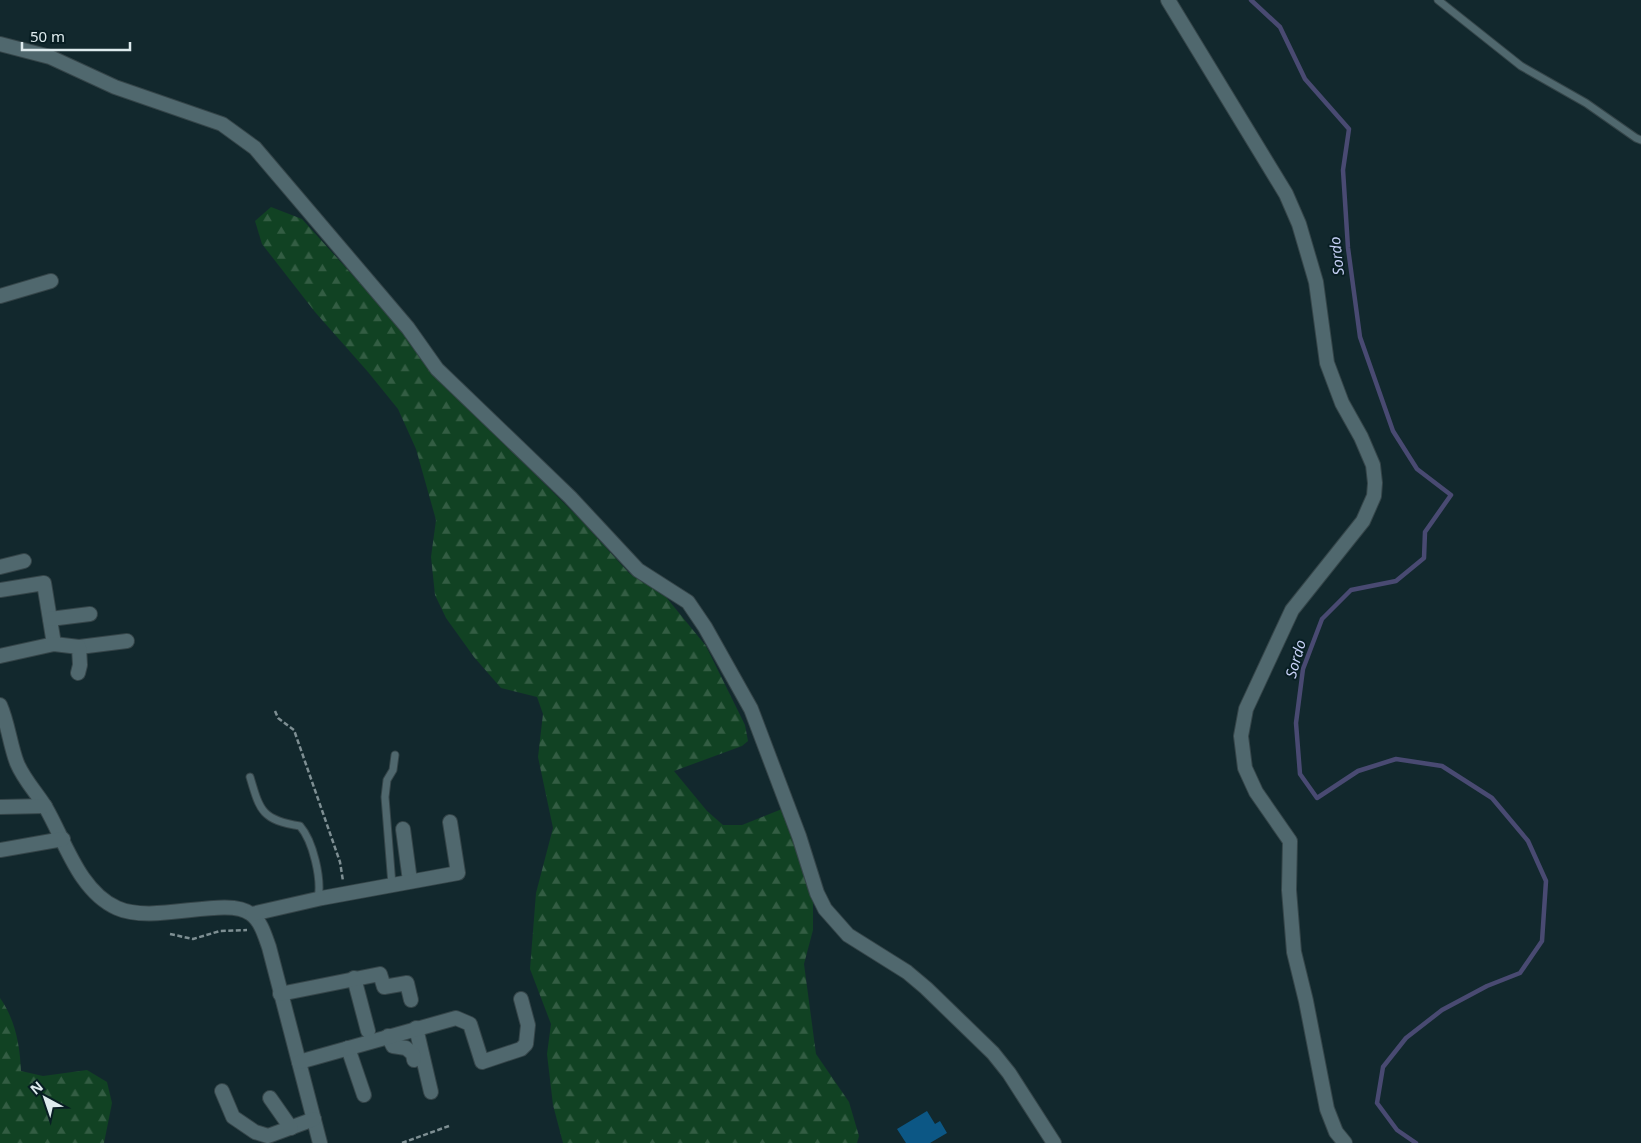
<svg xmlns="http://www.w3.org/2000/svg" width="1641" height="1143" viewBox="0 0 1641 1143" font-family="'Noto Sans',sans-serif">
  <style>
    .forest { fill: url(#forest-firs) }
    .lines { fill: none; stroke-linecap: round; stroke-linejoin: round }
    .stream { stroke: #494a72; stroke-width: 4.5 }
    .building { fill: #0c5785 }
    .service-casing { stroke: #354549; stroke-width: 9 }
    .minor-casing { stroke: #354549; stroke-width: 16 }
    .path { stroke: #7e8f93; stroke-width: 2.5; stroke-dasharray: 5 2.5; stroke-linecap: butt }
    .service { stroke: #50686e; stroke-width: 7 }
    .minor { stroke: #50686e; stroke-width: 14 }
    .labels { text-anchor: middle; stroke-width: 4; stroke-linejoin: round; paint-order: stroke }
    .water-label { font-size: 15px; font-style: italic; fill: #c6d0f5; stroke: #081e23 }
  </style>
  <defs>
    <pattern id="forest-firs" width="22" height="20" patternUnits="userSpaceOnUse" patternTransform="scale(1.25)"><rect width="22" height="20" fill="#114223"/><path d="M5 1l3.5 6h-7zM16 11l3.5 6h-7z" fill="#335d43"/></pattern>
  </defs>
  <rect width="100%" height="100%" fill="#12282d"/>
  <!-- forest -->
  <g class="forest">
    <path d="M271 207 302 219 402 330 423 361 442 382 579 518 629 573 666 597 706 646 745 725 748 741 742 746 674 771 707 811 723 825H742L782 809 813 896V930L804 964 816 1054 849 1102 859 1136 857 1143H563L553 1105 547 1054 551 1024 530 969 536 893 553 828 538 757 543 714 537 697 501 688 474 657 446 618 435 595 431 557 436 520 416 449 398 409 368 372 315 312 262 244 255 221Z"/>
    <path d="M0 998C15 1019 20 1045 21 1071L43 1076 87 1070 107 1082 112 1103 104 1143H0Z"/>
  </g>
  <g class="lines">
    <!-- stream -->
    <path class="stream" d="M1251 0 1280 27 1305 79 1349 129 1343 170 1348 248 1360 337 1393 431 1417 469 1451 495 1425 532 1424 558 1396 581 1351 590 1322 619 1303 669 1296 723 1300 774 1317 798 1358 771 1396 759 1442 766 1492 798 1528 841 1546 881 1542 941 1520 973 1487 986 1442 1010 1406 1038 1383 1067 1377 1103 1397 1130 1416 1143"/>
  </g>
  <!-- building -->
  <path class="building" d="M927 1111 935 1124 940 1121 947 1133 930 1143H906L897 1129Z"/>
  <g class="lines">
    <defs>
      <g id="service">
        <path d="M1438 0 1521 66 1586 103 1636 138 1641 140"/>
        <path d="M250 777C260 811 262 820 300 826 313 841 322 879 318 899"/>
        <path d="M392 885 385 797 387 780 393 770 395 755"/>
      </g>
      <g id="minor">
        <path d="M1168 0 1286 194 1299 224 1316 282 1327 363 1342 403 1361 437 1373 465 1375 483 1374 496 1363 521 1292 610 1246 709 1241 736 1245 768 1256 792 1290 841 1289 890 1294 952 1306 1001 1327 1109 1336 1132 1345 1143"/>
        <path d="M0 44 50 57 115 87 222 124 255 148 408 328 437 369 570 497 638 570 688 602 705 627 751 709 799 836 817 893 825 909 848 935 907 972 926 988 993 1053 1009 1073 1054 1143"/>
        <path d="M0 296 51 281"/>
        <path d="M0 567 24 561"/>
        <path d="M0 590 44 583 54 644"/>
        <path d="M50 619 90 614"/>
        <path d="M79 647 127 641"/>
        <path d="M0 656 54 644 79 647 80 665 78 673"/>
        <path d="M0 705C8 723 10 745 17 763 24 780 37 793 46 808 65 841 79 891 117 908 154 925 227 895 251 914 261 921 265 936 269 947L320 1143"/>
        <path d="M0 807 45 806"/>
        <path d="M403 829 410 881"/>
        <path d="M0 850 63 839"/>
        <path d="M252 914 322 898 458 873 450 822"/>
        <path d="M354 978 368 1031"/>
        <path d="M280 994 380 974 384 987 407 983 411 1000"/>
        <path d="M416 1028 431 1092"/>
        <path d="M388 1036 393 1046 406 1048 413 1054 414 1060"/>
        <path d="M348 1048 364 1095"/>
        <path d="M299 1062 456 1018 470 1024 482 1062 521 1049 526 1044 528 1025 521 999"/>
        <path d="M222 1091 233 1117 255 1132 268 1136 314 1119"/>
        <path d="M270 1098 291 1128"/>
      </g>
    </defs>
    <!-- service casing -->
    <use href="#service" class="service-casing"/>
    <!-- minor casing -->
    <use href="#minor" class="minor-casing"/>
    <!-- path -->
    <g class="path">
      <path d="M275 711 278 718 294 730 340 862 343 881"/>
      <path d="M170 934 193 939 220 931 247 930"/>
      <path d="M402 1143 449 1126"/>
    </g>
    <!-- service -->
    <use href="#service" class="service"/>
    <!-- minor -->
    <use href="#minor" class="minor"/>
  </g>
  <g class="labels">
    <!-- water labels -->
    <g class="water-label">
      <text transform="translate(1337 256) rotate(-96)" y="5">Sordo</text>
      <text transform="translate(1296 659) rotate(-74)" y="5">Sordo</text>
    </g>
  </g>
  <!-- north arrow -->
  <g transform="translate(45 1098) rotate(320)" stroke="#081e23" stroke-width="4" paint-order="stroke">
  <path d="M0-4L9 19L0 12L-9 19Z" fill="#ddeaed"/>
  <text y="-8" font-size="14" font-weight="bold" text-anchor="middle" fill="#ddeaed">N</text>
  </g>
  <!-- scale -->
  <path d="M22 42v8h108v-8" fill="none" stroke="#ddeaed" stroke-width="2.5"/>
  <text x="30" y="42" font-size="15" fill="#ddeaed" stroke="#081e23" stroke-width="4" paint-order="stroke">50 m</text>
</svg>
